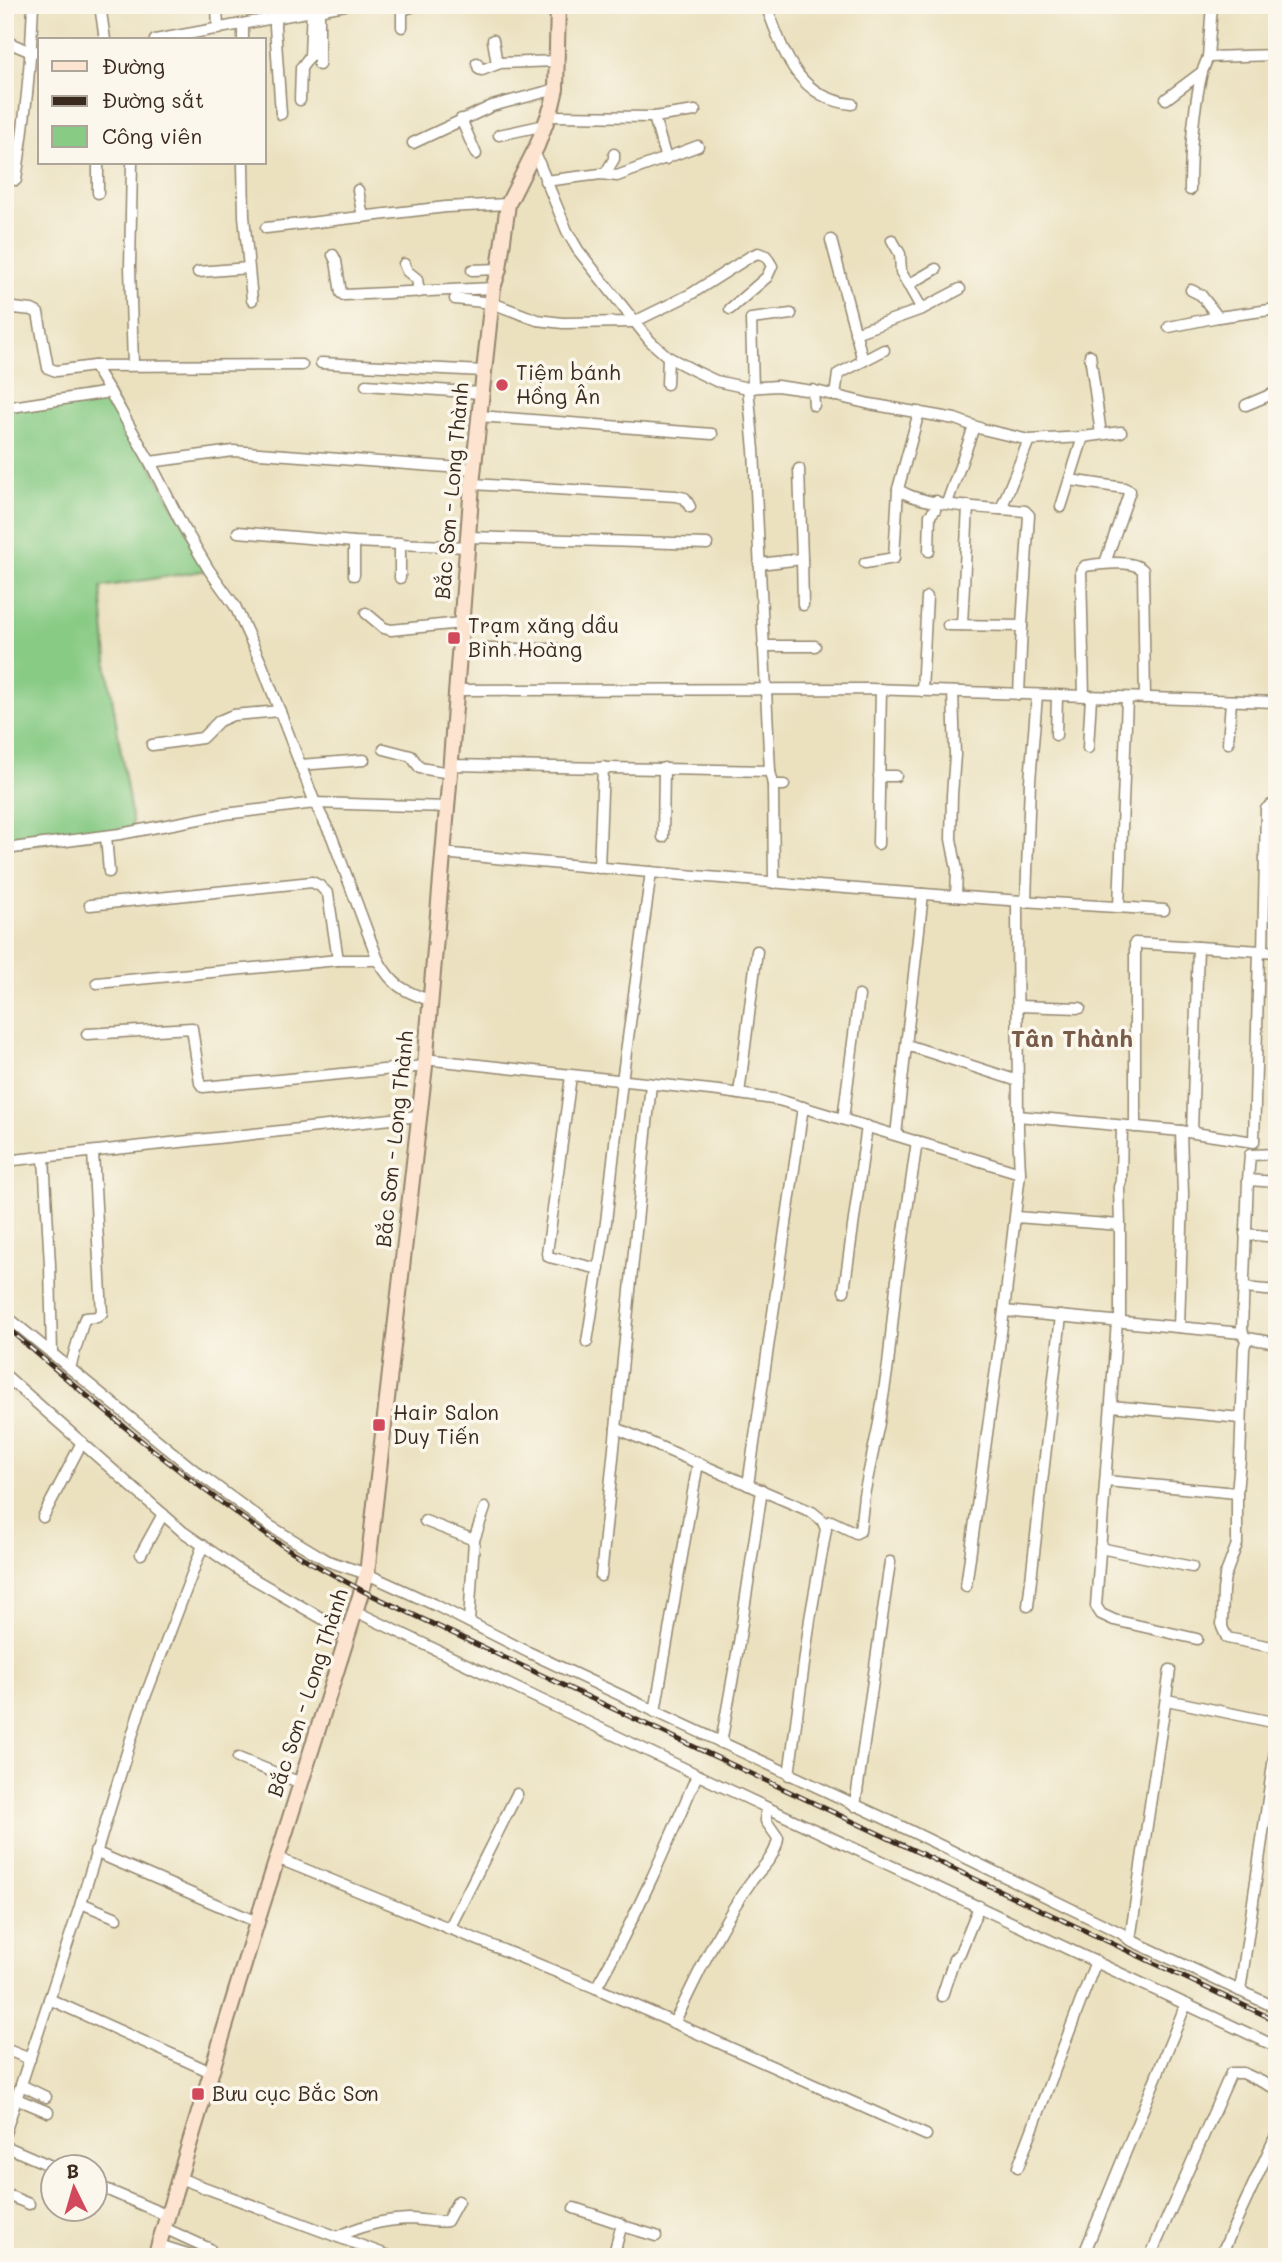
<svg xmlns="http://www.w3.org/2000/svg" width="1282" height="2262" viewBox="0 0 1282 2262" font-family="Mali,sans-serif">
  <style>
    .green { fill: #88cb85; stroke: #627a52; stroke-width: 2 }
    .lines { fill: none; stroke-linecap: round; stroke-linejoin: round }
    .street-casing { stroke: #93866e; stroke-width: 13 }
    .secondary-casing { stroke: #93866e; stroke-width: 18 }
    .street { stroke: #fff; stroke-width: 10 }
    .secondary { stroke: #fde4d1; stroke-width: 14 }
    .rail-casing { stroke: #3b2a1e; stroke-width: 5 }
    .rail { stroke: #fbf7ec; stroke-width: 2.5; stroke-dasharray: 8; stroke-linecap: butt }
    .poi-dot { fill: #d1495b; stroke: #fbf7ec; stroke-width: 2.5 }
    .labels { text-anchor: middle; stroke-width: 7; stroke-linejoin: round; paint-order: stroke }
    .poi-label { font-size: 21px; fill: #3b2a1e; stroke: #fbf7ec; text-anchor: start }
    .street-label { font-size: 21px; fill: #3b2a1e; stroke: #fbf7ec }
    .quarter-label { font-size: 24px; font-weight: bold; fill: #795b49; stroke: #fbf7ec }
  </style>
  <rect width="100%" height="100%" fill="#fbf7ec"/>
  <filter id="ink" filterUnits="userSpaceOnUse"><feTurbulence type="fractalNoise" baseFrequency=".0143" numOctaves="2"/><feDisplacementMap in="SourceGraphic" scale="14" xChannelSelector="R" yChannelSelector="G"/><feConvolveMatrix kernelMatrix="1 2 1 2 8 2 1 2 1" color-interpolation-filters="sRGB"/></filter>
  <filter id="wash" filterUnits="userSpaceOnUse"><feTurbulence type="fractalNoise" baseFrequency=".00686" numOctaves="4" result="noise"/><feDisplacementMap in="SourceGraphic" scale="28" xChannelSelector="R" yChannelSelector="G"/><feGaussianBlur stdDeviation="1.57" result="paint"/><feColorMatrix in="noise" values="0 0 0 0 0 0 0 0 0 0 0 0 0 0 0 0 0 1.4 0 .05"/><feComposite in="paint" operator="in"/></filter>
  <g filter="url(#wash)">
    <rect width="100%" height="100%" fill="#ebe1bf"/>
    <!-- green -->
    <path class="green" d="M110 392 209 570 101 587 108 672 134 832 5 847V408Z"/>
  </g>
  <g filter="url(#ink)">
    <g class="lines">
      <defs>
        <g id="street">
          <path d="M100 5 105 40"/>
          <path d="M217 5 218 29"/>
          <path d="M276 5 275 26 281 114"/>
          <path d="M766 5C783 50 796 98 852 104"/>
          <path d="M402 27V10L417 5"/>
          <path d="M155 40 345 5"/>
          <path d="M243 40V25"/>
          <path d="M493 40 497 64"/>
          <path d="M5 41 31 52 40 51"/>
          <path d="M1208 57 1277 55"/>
          <path d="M477 63 479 69 482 70 500 63 557 61"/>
          <path d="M319 65V10"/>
          <path d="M1166 99 1202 72 1208 57 1212 5"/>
          <path d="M300 100 301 68 310 56 312 6"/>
          <path d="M548 116 654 117 695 111"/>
          <path d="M654 117 666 159"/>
          <path d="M461 119 476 154"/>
          <path d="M499 135 545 125"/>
          <path d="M413 143 492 106 556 89"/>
          <path d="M534 151 567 231 578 250 650 341 668 357 695 371 716 381 748 388"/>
          <path d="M98 163V193"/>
          <path d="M132 163 130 267 133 365"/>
          <path d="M243 163 244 216 252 300"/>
          <path d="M605 174 614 159V154"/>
          <path d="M16 180C25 122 31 64 33 5"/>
          <path d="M545 181 601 174 617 176 698 146"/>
          <path d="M358 190 363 217"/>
          <path d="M1190 190C1190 149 1193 111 1202 72"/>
          <path d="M266 228 446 207 508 204"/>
          <path d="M831 240 863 361"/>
          <path d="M892 240 900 254 901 272 922 309"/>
          <path d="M333 255 336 261 341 293 344 295 493 288"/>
          <path d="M404 264 407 271 417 279 419 292"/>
          <path d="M472 270 499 269"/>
          <path d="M198 272 248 268"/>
          <path d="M908 285 936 269"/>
          <path d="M1191 290 1201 295 1218 317 1277 309"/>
          <path d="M455 299 492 303 537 320 563 323 634 322 691 294 751 256 758 253 766 256 772 266 767 277 730 309"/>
          <path d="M5 307 32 310 38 313 48 368 56 371 94 366 110 392"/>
          <path d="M1169 327 1218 317"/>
          <path d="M855 333 922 309 960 289"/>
          <path d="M1090 355 1101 434"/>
          <path d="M321 363 484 371"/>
          <path d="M94 366 302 365"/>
          <path d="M667 384 668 357"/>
          <path d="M366 385 481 393"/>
          <path d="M753 388 751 319 791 314"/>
          <path d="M813 390 814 405"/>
          <path d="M835 396 838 374 884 350"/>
          <path d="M1246 405 1277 392"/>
          <path d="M5 408 110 392 150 462 180 521 209 570 235 606 262 665 315 803 332 837 378 960C392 985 403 991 429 1000"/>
          <path d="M919 412 898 489C920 507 995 508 1025 511L1029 515 1022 626 948 625"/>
          <path d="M479 416 712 434"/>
          <path d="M150 462 233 451 474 469"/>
          <path d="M1070 480 1124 488 1130 491 1105 563"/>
          <path d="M472 484 676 496 685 498 690 507"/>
          <path d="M1277 499 1273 508 1277 545"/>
          <path d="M947 503 974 427"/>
          <path d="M1061 507 1083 437"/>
          <path d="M1001 509 1029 440"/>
          <path d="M238 532 354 542 468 547"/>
          <path d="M469 537 707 544"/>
          <path d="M400 543V578"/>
          <path d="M929 551 930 515 935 510 936 501"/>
          <path d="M802 559 803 605"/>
          <path d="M865 563 894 558 898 489"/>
          <path d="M759 564 802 559 799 469"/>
          <path d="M354 575V542"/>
          <path d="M366 613 384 628 391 630 461 623"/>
          <path d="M962 625 968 506"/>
          <path d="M763 646H815"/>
          <path d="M459 649H557"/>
          <path d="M457 690 870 689 1277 702"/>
          <path d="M922 691 927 597"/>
          <path d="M953 692 955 755 952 795 951 839 957 870 956 896"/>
          <path d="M1019 694 1022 626"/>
          <path d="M1084 696 1081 571 1085 566C1099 564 1132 559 1143 570L1145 698"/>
          <path d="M1056 735 1057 696"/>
          <path d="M1228 743 1231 701"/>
          <path d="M152 745 202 738 219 721 233 715 280 711"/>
          <path d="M1088 748 1091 697"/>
          <path d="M384 749 411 756 420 768 450 773"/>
          <path d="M300 765 364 760"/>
          <path d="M450 765 770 771 754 450 748 388 777 386 820 392 870 404 955 419 982 429 1029 440 1083 437 1121 432"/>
          <path d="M770 771 773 785 774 883"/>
          <path d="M879 776H896"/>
          <path d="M773 785H784"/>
          <path d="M106 836 109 872"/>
          <path d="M663 837 664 768"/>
          <path d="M878 844 881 689"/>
          <path d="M5 849 120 834 225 814 315 803 447 807"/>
          <path d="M442 853C683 876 923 896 1164 910"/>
          <path d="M599 868 603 767"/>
          <path d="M1017 901 1018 1130 1020 1173"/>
          <path d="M1026 902 1030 781 1037 695"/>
          <path d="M90 905 312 882 320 886 328 894 338 960"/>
          <path d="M1119 907 1127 698"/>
          <path d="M1263 951 1266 809 1271 805H1277"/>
          <path d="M97 983 338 960H378"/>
          <path d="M1018 1006 1080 1008"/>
          <path d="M87 1034 192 1028 200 1083 203 1087 425 1066"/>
          <path d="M907 1045 1018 1081"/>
          <path d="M424 1059 719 1091 779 1100 1020 1173 1004 1311 1242 1333"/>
          <path d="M571 1076 547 1253 549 1257 599 1269"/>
          <path d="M739 1094 757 951"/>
          <path d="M1018 1116 1181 1131 1183 1194 1179 1327"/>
          <path d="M843 1119 859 996"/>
          <path d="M1135 1127V943L1198 947"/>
          <path d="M1181 1131 1254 1142 1259 951"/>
          <path d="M1192 1132 1198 947 1277 952"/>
          <path d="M896 1135 923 894"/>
          <path d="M44 1157 50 1265 52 1354"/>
          <path d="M5 1161 419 1116"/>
          <path d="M1248 1180 1250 1155 1277 1154"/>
          <path d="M1277 1182 1248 1180 1242 1328 1244 1337 1247 1338 1277 1343"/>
          <path d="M1016 1217 1120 1225 1119 1187 1121 1181 1122 1126"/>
          <path d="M1245 1234 1277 1237"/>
          <path d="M1244 1288 1277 1291"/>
          <path d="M844 1291 867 1126"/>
          <path d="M5 1315 194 1470 270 1526 328 1561 367 1574 435 1605 528 1652 890 1821 1121 1933 1130 1940 1277 2008"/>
          <path d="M1117 1321 1096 1606 1101 1614 1114 1620 1197 1639"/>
          <path d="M1120 1322V1225"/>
          <path d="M1247 1338 1244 1348 1240 1460 1237 1493V1544L1225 1576 1223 1590 1222 1627 1227 1638 1277 1648"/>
          <path d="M587 1342 606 1222 622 1081 651 872"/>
          <path d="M70 1368 83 1323 85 1318 97 1317 102 1313 93 1152"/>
          <path d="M5 1375 182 1531 240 1571 349 1634"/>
          <path d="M1111 1406 1241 1418"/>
          <path d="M616 1428 812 1512 822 1520 826 1529 810 1619 789 1775"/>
          <path d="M1106 1481 1237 1493"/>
          <path d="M748 1485 803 1107"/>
          <path d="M43 1517 82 1442"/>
          <path d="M425 1521 474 1540"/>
          <path d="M825 1524 831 1521 856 1533 860 1531 864 1495 879 1423 888 1365 896 1287 917 1141"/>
          <path d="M1100 1548 1192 1567"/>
          <path d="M141 1554 163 1514"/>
          <path d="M601 1576 651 1084"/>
          <path d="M966 1586 1004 1311"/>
          <path d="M1028 1606 1061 1316"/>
          <path d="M357 1612 721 1786 1277 2047"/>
          <path d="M469 1622 474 1540 485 1508"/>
          <path d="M1277 1661V1676"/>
          <path d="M1167 1700 1277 1723"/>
          <path d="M655 1712 698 1463"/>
          <path d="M721 1743 739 1643 762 1490"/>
          <path d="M238 1758 301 1783"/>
          <path d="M855 1806 890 1562"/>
          <path d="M95 1852 257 1922"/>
          <path d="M277 1858 596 1988 926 2135"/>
          <path d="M81 1903 117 1918"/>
          <path d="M449 1929 517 1794"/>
          <path d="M1130 1940 1170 1670"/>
          <path d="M596 1988C635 1919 666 1848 697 1775"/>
          <path d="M1240 1991 1277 1737"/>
          <path d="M942 1996 954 1959 960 1953 979 1906"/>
          <path d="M49 1999 211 2072"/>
          <path d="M674 2023C698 1976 719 1926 750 1883 760 1869 776 1857 778 1838L766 1821V1808"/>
          <path d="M5 2049 30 2059"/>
          <path d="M21 2085 46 2097"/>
          <path d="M17 2099 48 2112"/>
          <path d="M5 2133 80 1906 139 1713 203 1545"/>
          <path d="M5 2146 56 2168"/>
          <path d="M1018 2167 1096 1961"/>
          <path d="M179 2178 392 2257"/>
          <path d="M94 2184 168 2216"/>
          <path d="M5 2194 29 2204"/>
          <path d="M574 2208 622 2224 613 2257"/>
          <path d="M623 2226 656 2236"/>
          <path d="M164 2228 210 2249"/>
          <path d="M338 2237C359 2226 385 2220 408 2219 422 2219 434 2223 447 2221L458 2201"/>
          <path d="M159 2245 197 2257"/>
          <path d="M1086 2249 1186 2004"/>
          <path d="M1150 2257 1231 2073H1243L1277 2089"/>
          <path d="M1220 2257 1277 2133"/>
        </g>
        <path id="secondary" d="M155 2257 257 1922 367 1574 425 1066 450 773 472 484 493 288 499 269 508 204 537 146 552 106 556 89 558 5"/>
      </defs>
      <!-- street casing -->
      <use href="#street" class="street-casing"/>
      <!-- secondary casing -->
      <use href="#secondary" class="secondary-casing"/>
      <!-- street -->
      <use href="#street" class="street"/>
      <!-- secondary -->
      <use href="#secondary" class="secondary"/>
      <defs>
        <path id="rail" d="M5 1326C91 1400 177 1473 271 1538 300 1558 332 1574 363 1591L1277 2021"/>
      </defs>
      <!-- rail casing -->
      <use href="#rail" class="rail-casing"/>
      <!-- rail -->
      <use href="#rail" class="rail"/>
    </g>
  </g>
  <!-- markers -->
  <g class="poi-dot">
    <circle cx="502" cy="385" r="7"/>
    <rect x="447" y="631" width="14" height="14" rx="3.5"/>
    <rect x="372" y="1418" width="14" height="14" rx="3.5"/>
    <rect x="191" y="2087" width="14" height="14" rx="3.5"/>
  </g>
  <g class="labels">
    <!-- poi labels -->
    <g class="poi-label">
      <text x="516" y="380">Tiệm bánh<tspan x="516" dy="24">Hồng Ân</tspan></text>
      <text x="468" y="633">Trạm xăng dầu<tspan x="468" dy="24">Bình Hoàng</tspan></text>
      <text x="393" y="1420">Hair Salon<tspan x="393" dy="24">Duy Tiến</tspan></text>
      <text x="212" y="2101">Bưu cục Bắc Sơn</text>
    </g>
    <!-- street labels -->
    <g class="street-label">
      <text transform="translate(452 491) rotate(-85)" y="7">Bắc Sơn - Long Thành</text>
      <text transform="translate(395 1139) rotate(-84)" y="7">Bắc Sơn - Long Thành</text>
      <text transform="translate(308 1693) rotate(-72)" y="7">Bắc Sơn - Long Thành</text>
    </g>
    <!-- quarter labels -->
    <g class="quarter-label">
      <text x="1072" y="1047">Tân Thành</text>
    </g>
  </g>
  <!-- margin -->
  <rect width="1282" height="2262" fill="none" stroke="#fbf7ec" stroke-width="28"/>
  <!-- legend -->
  <rect x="38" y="38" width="228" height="126" fill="#fbf7ec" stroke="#aea59a" stroke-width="2"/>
  <rect x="52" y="61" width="35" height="10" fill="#fde4d1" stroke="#aea59a" stroke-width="2"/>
  <text x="102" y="74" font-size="21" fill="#3b2a1e">Đường</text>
  <rect x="52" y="96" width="35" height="10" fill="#3b2a1e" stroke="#aea59a" stroke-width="2"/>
  <text x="102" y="108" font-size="21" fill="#3b2a1e">Đường sắt</text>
  <rect x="52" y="126" width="35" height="21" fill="#88cb85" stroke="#aea59a" stroke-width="2"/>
  <text x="102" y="144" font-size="21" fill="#3b2a1e">Công viên</text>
  <!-- north arrow -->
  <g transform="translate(74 2188) rotate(355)"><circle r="33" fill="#fbf7ec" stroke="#aea59a" stroke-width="2"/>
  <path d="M0-5L12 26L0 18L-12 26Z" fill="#d1495b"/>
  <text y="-10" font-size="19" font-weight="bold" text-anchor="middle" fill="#3b2a1e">B</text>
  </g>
</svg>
